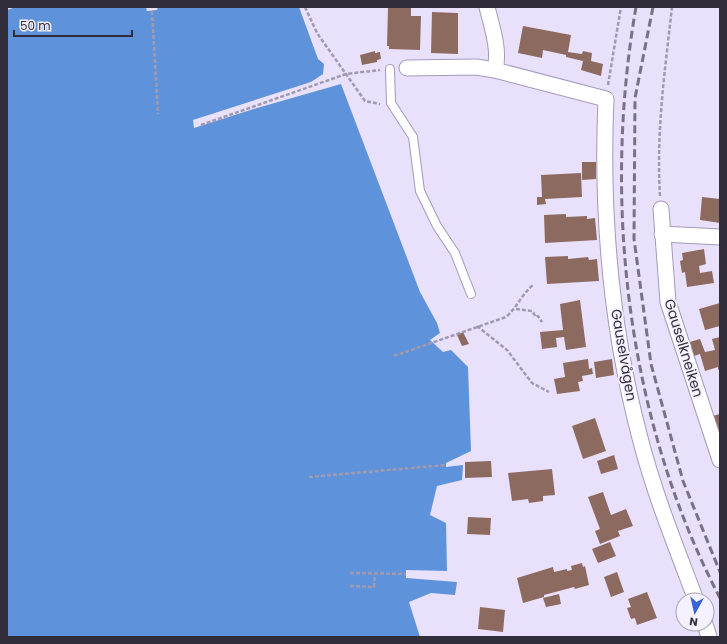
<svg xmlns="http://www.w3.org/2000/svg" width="727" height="644" viewBox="0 0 727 644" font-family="Poppins,sans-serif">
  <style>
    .water { fill: #5e93dc }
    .building { fill: #8d6a60 }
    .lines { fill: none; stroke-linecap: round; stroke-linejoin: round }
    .service-casing { stroke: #a399b9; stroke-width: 10 }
    .minor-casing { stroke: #a399b9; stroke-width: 17 }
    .path { stroke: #a09aaf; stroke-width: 2.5; stroke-dasharray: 4 2; stroke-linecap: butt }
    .service { stroke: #fff; stroke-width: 8 }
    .minor { stroke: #fff; stroke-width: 15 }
    .rail { stroke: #787284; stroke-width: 3; stroke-dasharray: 8 4; stroke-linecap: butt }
    .labels { text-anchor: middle; stroke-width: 4; stroke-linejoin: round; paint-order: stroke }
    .street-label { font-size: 14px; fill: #312d3a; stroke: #f5f1ff }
  </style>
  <rect width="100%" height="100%" fill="#e9e1fc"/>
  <!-- water -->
  <path class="water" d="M16 7H146L147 11 157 10 158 7H299L318 59 324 64 323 74 311 82 193 120 194 128 257 108 341 84 420 292 437 323 440 333 430 340 443 352 451 350 468 367 471 451 446 463V467L463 465 462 480 437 486 430 515 446 523 447 571 406 570V578L457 582 455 595 431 593 409 602 420 637H7V10Z"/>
  <!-- building -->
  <g class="building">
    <path d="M388 7H411V16H421L420 50 389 49V46H387Z"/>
    <path d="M432 12 458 13V54L431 53Z"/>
    <path d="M523 26 571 35 568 52 582 54 583 51 592 53 591 61 603 64 601 76 581 70 583 61 566 57V55L543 50 542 58 518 53Z"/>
    <path d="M375 51V53L380 52 381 59 377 60V62L362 65 360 55Z"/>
    <path d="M582 162H596V179L582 180Z"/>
    <path d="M581 173 582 197 545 199 546 204 537 205V197H542L541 175Z"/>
    <path d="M702 197 720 199V223L700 220Z"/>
    <path d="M566 214V217L587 216V219L595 218 597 240 545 243 544 215Z"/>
    <path d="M704 249 706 264 699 266 700 273 712 271 714 283 687 287 685 272 682 273 680 261 683 260 682 253Z"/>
    <path d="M568 256V259L588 257 589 260 597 259 599 281 547 284 545 257Z"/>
    <path d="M580 300 586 347 566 350 564 337 556 338 557 347 542 349 540 332 563 330 560 304Z"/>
    <path d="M720 303V326L705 330 699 309Z"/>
    <path d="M463 332 469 344 462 346 457 335Z"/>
    <path d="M720 337V369L718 370V367L705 371 700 354 691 357 686 343 700 339 705 352 715 350 712 339Z"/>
    <path d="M588 359 589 369 592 368 593 374 582 376 583 381 578 382 580 391 557 394 554 379 565 377 563 363Z"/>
    <path d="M612 359 614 375 596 378 594 362Z"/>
    <path d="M720 414V429L716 430 712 416Z"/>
    <path d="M595 418 606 451 583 459 572 426Z"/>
    <path d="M614 455 618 469 601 474 597 461Z"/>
    <path d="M491 461 492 477 465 478V462Z"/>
    <path d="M552 469 555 495 543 496V501L529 503 528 499 512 501 508 473Z"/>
    <path d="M603 492 611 515 626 509 633 526 618 531 620 536 600 544 595 531 600 529 588 497Z"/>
    <path d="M468 517 491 518 490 535 467 534Z"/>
    <path d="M610 542 616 556 598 563 592 549Z"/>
    <path d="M582 563 583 567 585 566 589 585 575 589 574 587 544 595V597L523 603 517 578 553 567 554 572 567 569V571L572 570 571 566Z"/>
    <path d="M617 572 624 592 611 597 604 577Z"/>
    <path d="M647 592 657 618 637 625 635 618 631 619 627 608 631 607 628 599Z"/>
    <path d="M559 594 561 604 546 607 543 598Z"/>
    <path d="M480 607 505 610 503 632 478 629Z"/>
  </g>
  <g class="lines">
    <defs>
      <path id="service" d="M390 69 391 103 413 137 420 191 437 226 455 253 471 294"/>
      <g id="minor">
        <path d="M487 7C492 27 500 50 495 70L606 99C601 212 611 328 640 438 654 493 676 547 696 600"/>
        <path d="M407 68 476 67 495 70"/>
        <path d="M661 209 668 302 720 460"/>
        <path d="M662 234 720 237"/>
        <path d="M705 624 709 637"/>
      </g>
    </defs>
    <!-- service casing -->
    <use href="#service" class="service-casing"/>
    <!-- minor casing -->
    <use href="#minor" class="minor-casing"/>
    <!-- path -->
    <g class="path">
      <path d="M305 7 317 33 365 101 380 104"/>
      <path d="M152 11 158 114"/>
      <path d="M608 85 621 7"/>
      <path d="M201 125 346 74 380 70"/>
      <path d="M660 196C656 132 665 70 672 7"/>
      <path d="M516 309 532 311 536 317 538 316 542 322"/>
      <path d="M477 326 507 350 532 383 549 392"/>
      <path d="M394 356 506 317C518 306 522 294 533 285"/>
      <path d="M309 477 446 465"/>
      <path d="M350 573 406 574"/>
      <path d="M350 586 374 587 375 573"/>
    </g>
    <!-- service -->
    <use href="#service" class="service"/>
    <!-- minor -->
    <use href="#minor" class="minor"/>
    <!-- rail -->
    <g class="rail">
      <path d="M636 7C602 202 627 421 720 598"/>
      <path d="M653 7 635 98 634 239 651 364 683 481 720 572"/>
    </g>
  </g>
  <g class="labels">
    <!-- street labels -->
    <g class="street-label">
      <text transform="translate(684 348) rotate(73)" y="5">Gauselkneiken</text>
      <text transform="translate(624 355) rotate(80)" y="5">Gauselvågen</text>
    </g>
  </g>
  <!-- border -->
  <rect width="727" height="644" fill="none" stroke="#312d3a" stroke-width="16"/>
  <!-- north arrow -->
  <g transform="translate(695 612) rotate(188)"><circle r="19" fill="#f5f1ff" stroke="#a7a3b0"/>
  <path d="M0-3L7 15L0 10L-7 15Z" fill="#3665d5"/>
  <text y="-6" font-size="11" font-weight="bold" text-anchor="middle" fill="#312d3a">N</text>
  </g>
  <!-- scale -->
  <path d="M14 30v6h118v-6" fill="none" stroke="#312d3a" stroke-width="2"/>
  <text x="20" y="30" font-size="12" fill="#312d3a" stroke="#f5f1ff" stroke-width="3" paint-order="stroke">50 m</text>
</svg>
